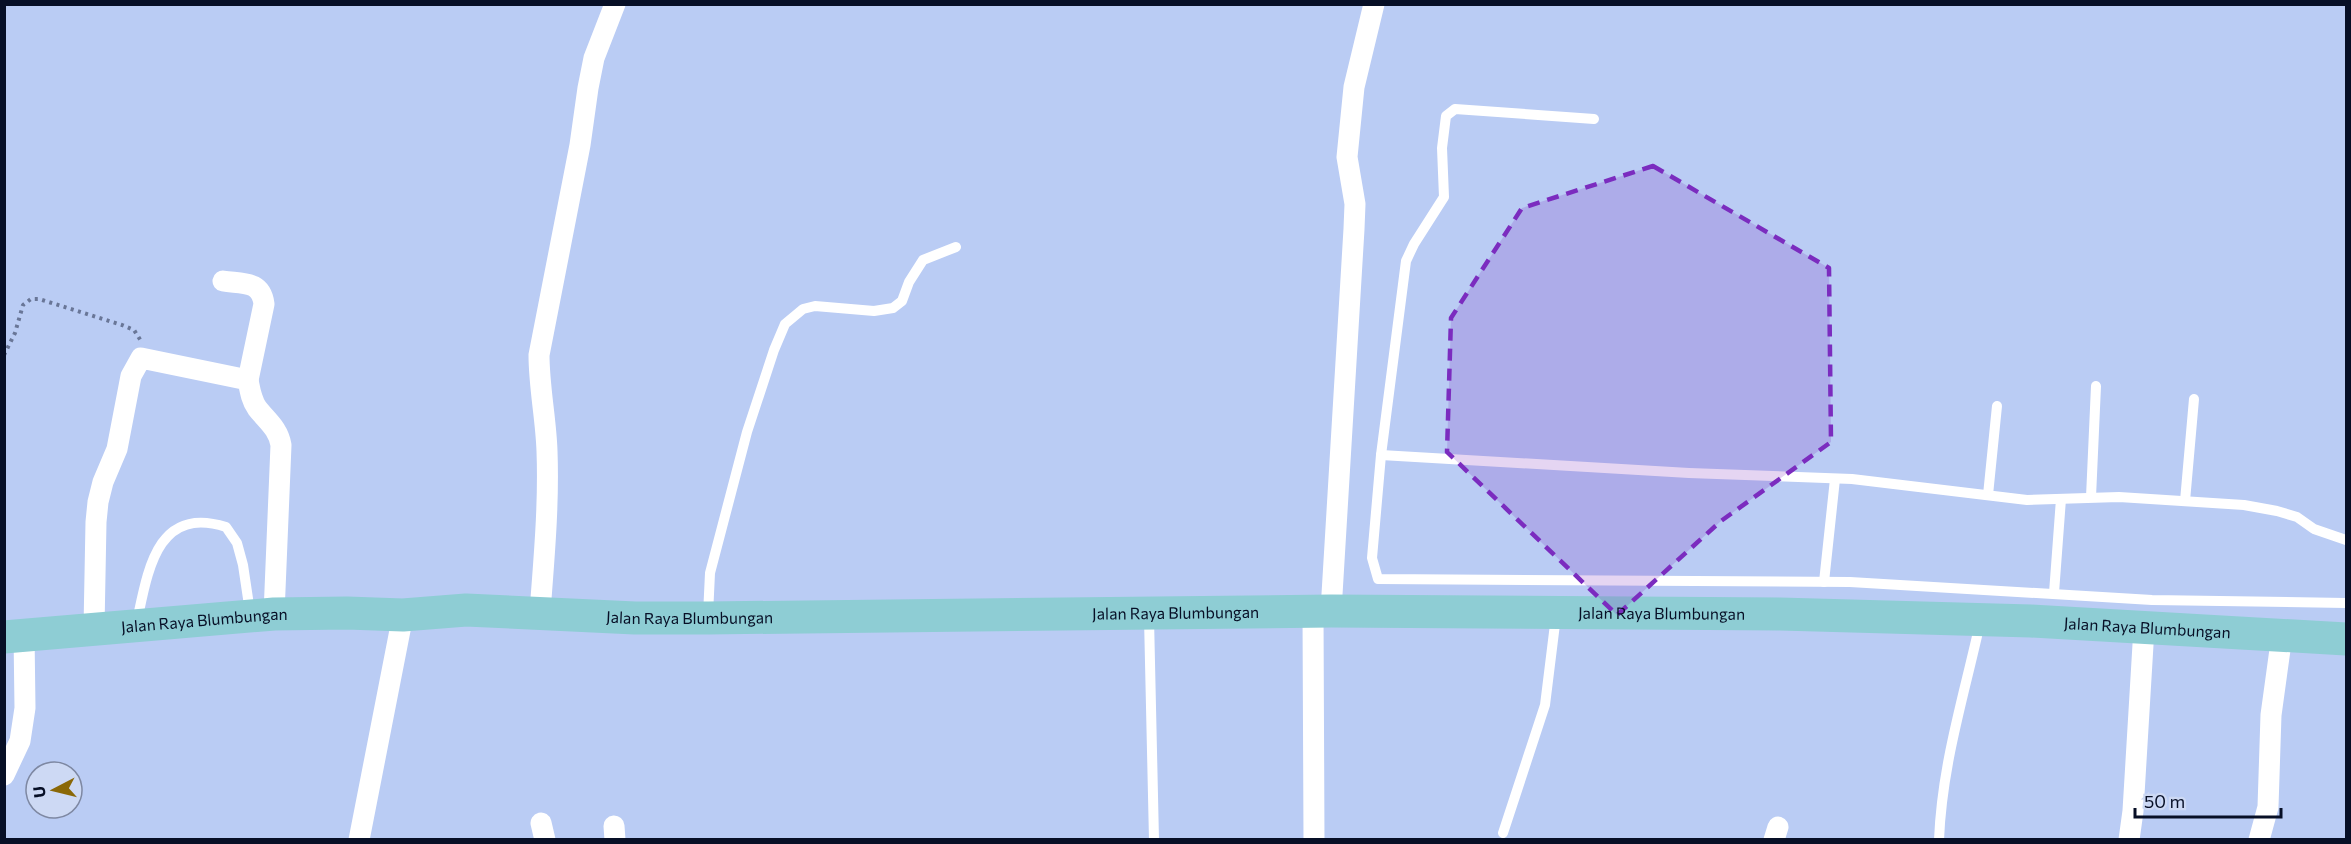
<svg xmlns="http://www.w3.org/2000/svg" width="2351" height="844" viewBox="0 0 2351 844" font-family="Commissioner,sans-serif">
  <style>
    .lines { fill: none; stroke-linecap: round; stroke-linejoin: round }
    .path { stroke: #697697; stroke-width: 4; stroke-dasharray: 3 4.5; stroke-linecap: butt }
    .service { stroke: #fff; stroke-width: 10 }
    .minor { stroke: #fff; stroke-width: 21 }
    .primary { stroke: #8ecdd4; stroke-width: 33 }
    .marked { fill: #7b2cbf; fill-opacity: 0.2; stroke: #7b2cbf; stroke-width: 4.5; stroke-dasharray: 12 8; stroke-linejoin: round }
    .labels { text-anchor: middle; stroke-width: 4.5; stroke-linejoin: round; paint-order: stroke }
    .street-label { font-size: 16px; fill: #070f26; stroke: #cdd9f4 }
  </style>
  <rect width="100%" height="100%" fill="#baccf4"/>
  <g class="lines">
    <!-- path -->
    <path class="path" d="M4 355 15 333 23 305 31 299H39L122 325 134 330 141 341"/>
    <!-- service -->
    <g class="service">
      <path d="M1594 119 1455 109 1446 116 1442 148 1444 197 1414 244 1406 261 1381 455 1372 558 1378 579 1850 582 2152 600 2346 603"/>
      <path d="M1381 455 1689 473 1852 479 2027 500 2119 497 2244 505 2277 511 2297 517 2314 529 2346 540"/>
      <path d="M1988 495 1997 406"/>
      <path d="M2091 497 2096 386"/>
      <path d="M2185 501 2194 399"/>
      <path d="M1824 582 1835 479"/>
      <path d="M2054 593 2061 499"/>
      <path d="M708 615 710 573 747 432 774 350 785 324 803 309 815 306 874 311 893 308 902 301 909 282 923 260 956 247"/>
      <path d="M1149 618 1154 840"/>
      <path d="M137 621C148 570 157 505 226 527L237 543 243 565 250 612"/>
      <path d="M1503 833 1545 705 1556 616"/>
      <path d="M1939 840C1942 764 1964 696 1980 623"/>
    </g>
    <!-- minor -->
    <g class="minor">
      <path d="M223 281C242 284 261 280 264 304L248 380"/>
      <path d="M1331 611 1354 229 1355 204 1347 157 1354 87 1374 4"/>
      <path d="M540 612C544 558 549 505 547 451 546 419 539 387 539 355L580 145 588 88 594 58 615 4"/>
      <path d="M1313 612 1314 840"/>
      <path d="M94 628 96 522 98 502 103 482 117 449 131 376 141 358 248 380C250 390 251 399 257 408 267 421 278 428 281 445L274 614"/>
      <path d="M4 775 20 741 25 708 24 634"/>
      <path d="M541 823 545 840"/>
      <path d="M614 826 615 840"/>
      <path d="M359 840 403 615"/>
      <path d="M1774 840 1778 827"/>
      <path d="M2129 840 2133 811 2144 628"/>
      <path d="M2259 840 2268 807 2271 715 2282 635"/>
    </g>
    <!-- primary -->
    <path class="primary" id="s1" d="M4 637 274 614 347 613 403 615 466 610 635 618H708L1331 611 1780 614 2031 621 2346 639"/>
  </g>
  <!-- marked area -->
  <path class="marked" d="M1653 166 1829 268 1831 442 1721 521 1617 615 1447 452 1451 318 1522 208Z"/>
  <g class="labels">
    <!-- street labels -->
    <g class="street-label">
      <text dy="6" stroke="none"><textPath href="#s1" startOffset="1659">Jalan Raya Blumbungan</textPath></text>
      <text dy="6" stroke="none"><textPath href="#s1" startOffset="1173">Jalan Raya Blumbungan</textPath></text>
      <text dy="6" stroke="none"><textPath href="#s1" startOffset="687">Jalan Raya Blumbungan</textPath></text>
      <text dy="6" stroke="none"><textPath href="#s1" startOffset="201">Jalan Raya Blumbungan</textPath></text>
      <text dy="6" stroke="none"><textPath href="#s1" startOffset="2145">Jalan Raya Blumbungan</textPath></text>
    </g>
  </g>
  <!-- border -->
  <rect width="2351" height="844" fill="none" stroke="#070f26" stroke-width="12"/>
  <!-- north arrow -->
  <g transform="translate(54 790) rotate(263)"><circle r="28" fill="#cdd9f4" stroke="#7e88a2" stroke-width="1.5"/>
  <path d="M0-4.5L10 22L0 15L-10 22Z" fill="#8a6807"/>
  <text y="-9" font-size="16" font-weight="bold" text-anchor="middle" fill="#070f26">U</text>
  </g>
  <!-- scale -->
  <path d="M2135 808v9h146v-9" fill="none" stroke="#070f26" stroke-width="3"/>
  <text x="2144" y="808" font-size="18" fill="#070f26" stroke="#cdd9f4" stroke-width="4.5" paint-order="stroke">50 m</text>
</svg>
